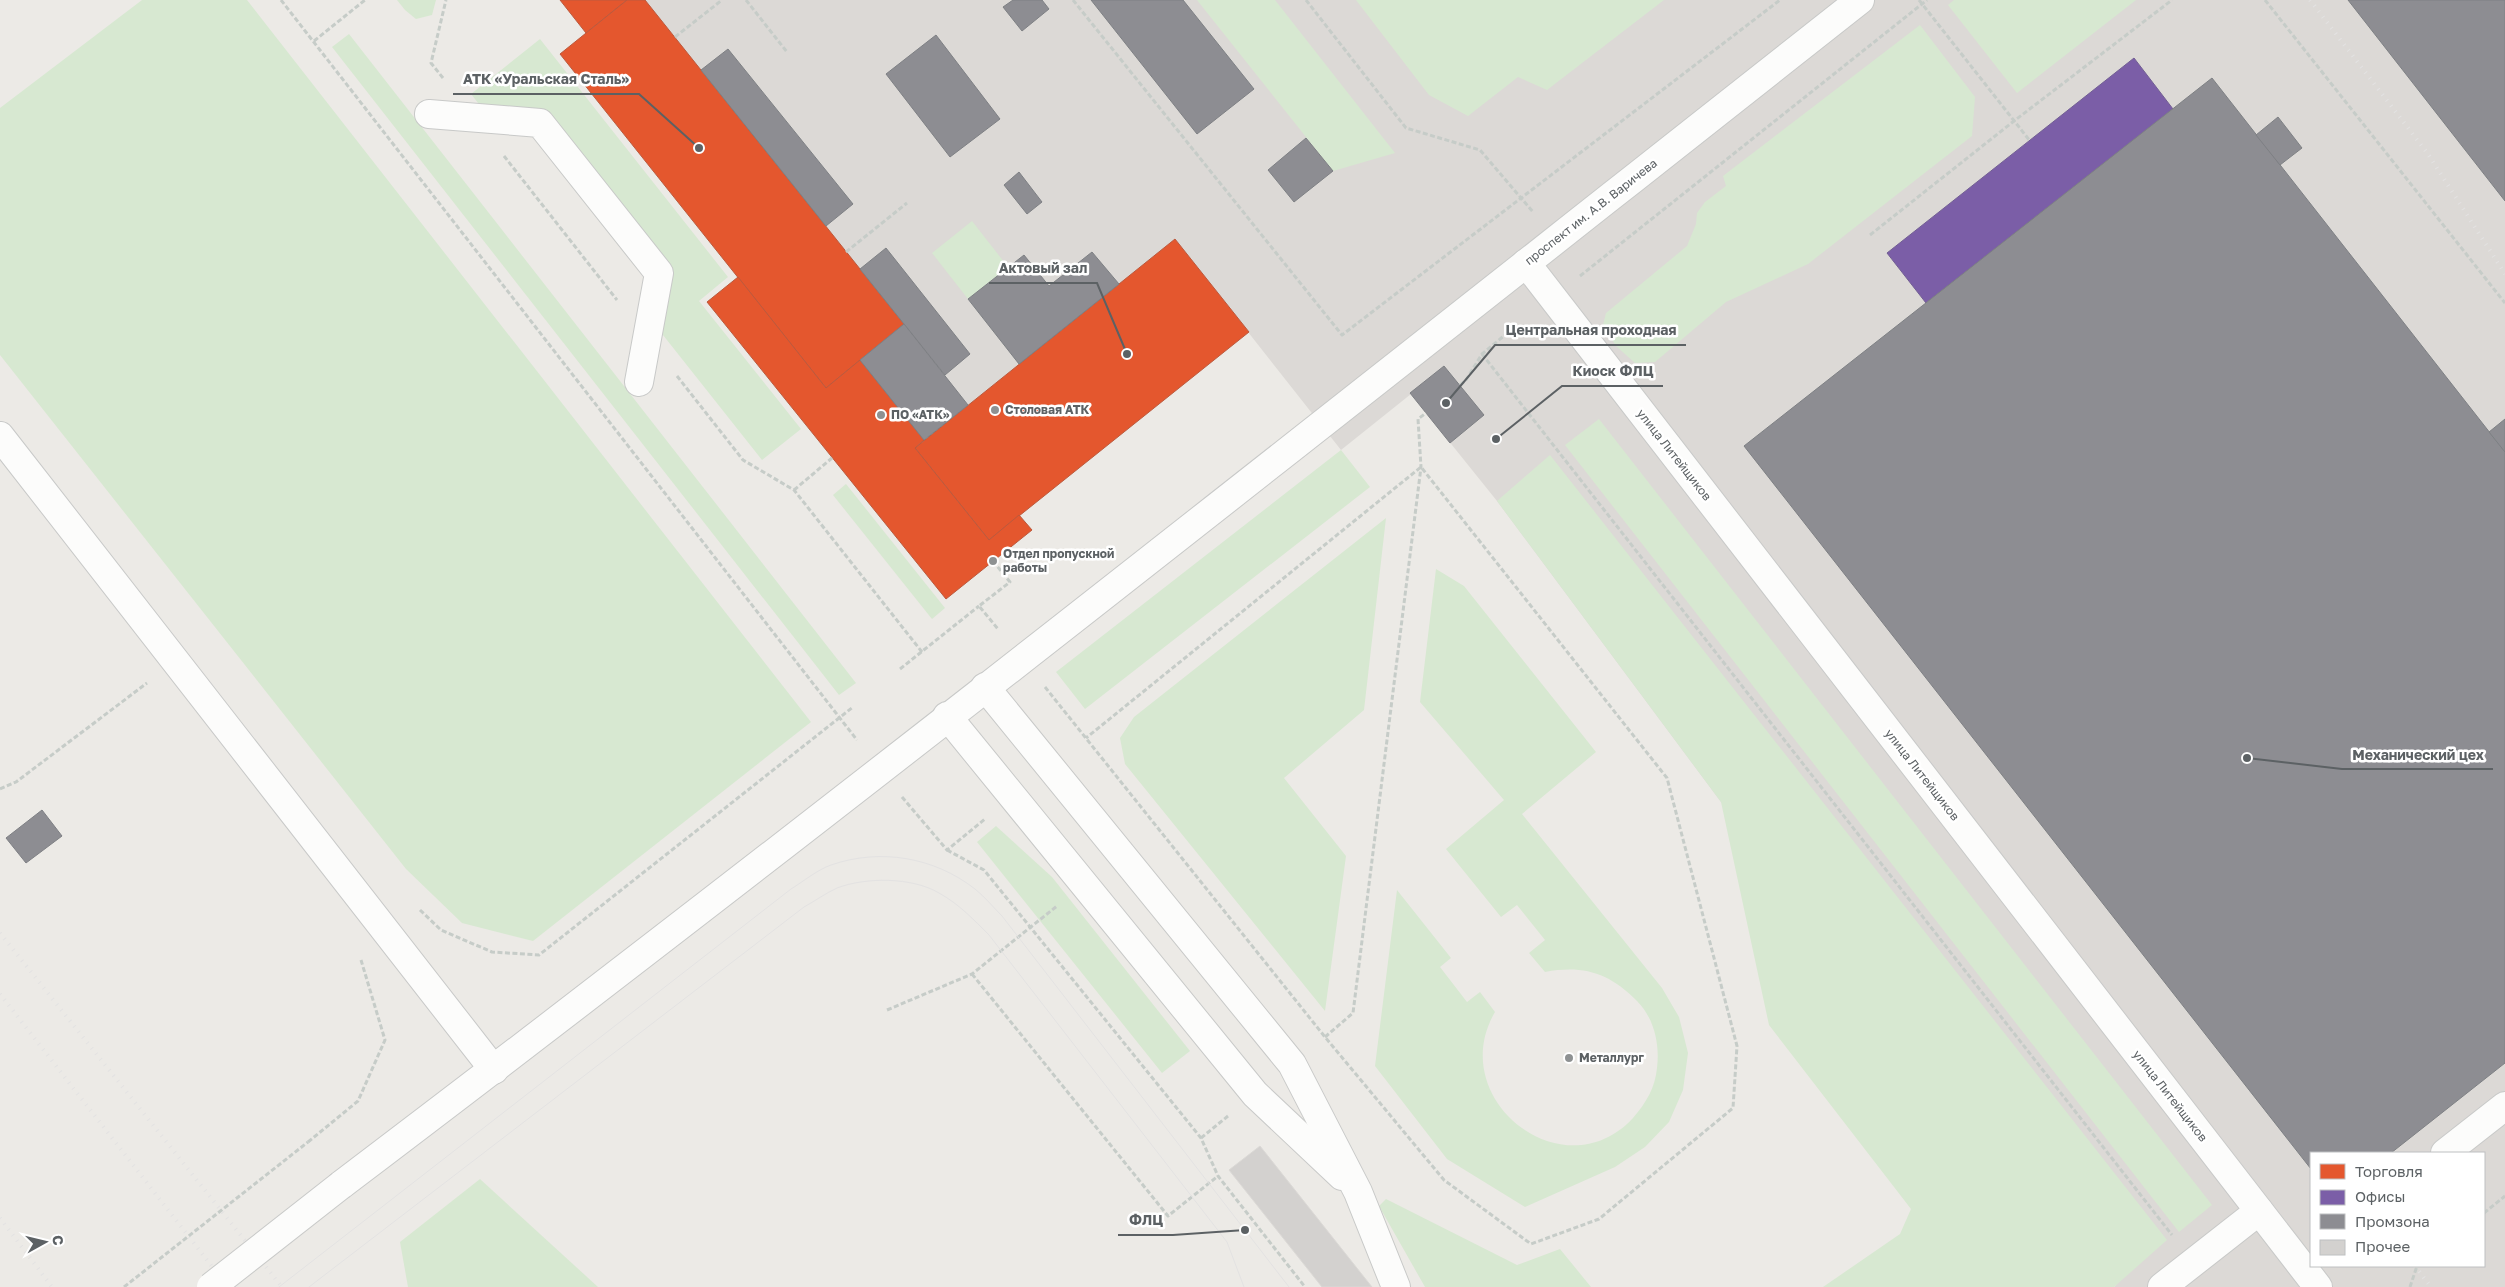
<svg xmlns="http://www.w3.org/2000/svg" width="2505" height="1287" viewBox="0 0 2505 1287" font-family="'Golos Text',sans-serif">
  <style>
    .industrial { fill: #dcd9d6; fill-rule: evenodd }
    .green { fill: #d7e8d1 }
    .shops { fill: #e4572e; stroke: #bb5a3e }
    .offices { fill: #7b5ea7; stroke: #725f93 }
    .industry { fill: #8d8d92; stroke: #7e8084 }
    .building { fill: #d3d1cf; stroke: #dbd9d6 }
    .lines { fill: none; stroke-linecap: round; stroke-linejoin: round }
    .minor-casing { stroke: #c8c9c8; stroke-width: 30 }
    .path { stroke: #c6ccc8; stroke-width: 3; stroke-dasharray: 5 2.5; stroke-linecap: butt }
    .minor { stroke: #fcfcfb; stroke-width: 28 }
    .tram { stroke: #e3e2e2; stroke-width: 1 }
    .rail { stroke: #e3e2e2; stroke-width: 4; stroke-dasharray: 1 6; stroke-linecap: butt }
    .minor-bridge-casing { stroke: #c8c9c8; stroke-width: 30; stroke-linecap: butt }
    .path-bridge { stroke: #c6ccc8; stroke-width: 3; stroke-dasharray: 5 2.5; stroke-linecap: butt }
    .minor-bridge { stroke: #fcfcfb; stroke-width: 28 }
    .poi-dot { fill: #8e9192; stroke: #fff; stroke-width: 2 }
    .labels { text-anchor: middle; stroke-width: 5; stroke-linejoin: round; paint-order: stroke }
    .street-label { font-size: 12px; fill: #5c6164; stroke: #fff }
    .poi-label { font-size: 12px; font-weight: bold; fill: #5c6164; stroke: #fff; text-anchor: start }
    .leader { fill: none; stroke: #5c6164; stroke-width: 2 }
    .callout-dot { fill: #5c6164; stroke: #fff; stroke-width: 2 }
    .callout-label { font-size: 14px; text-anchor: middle; font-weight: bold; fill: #5c6164; stroke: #fff; stroke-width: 5; stroke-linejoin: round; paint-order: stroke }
  </style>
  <rect width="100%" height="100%" fill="#eceae6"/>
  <!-- industrial -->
  <path class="industrial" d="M560 0H2505V1287H2114L2116 1285 1721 802 1497 501 1411 394 1341 450 1248 332 1020 515 1032 530 946 599 707 302 738 277 560 54 586 33ZM2311 1153H2484V1266H2311Z"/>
  <!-- green -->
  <g class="green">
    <path d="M142 0H247L811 722 533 941 462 923 406 869 0 355V108Z"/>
    <path d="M397 0H436L432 15 416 19 405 10Z"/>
    <path d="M1197 0H1275L1395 153 1333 171Z"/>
    <path d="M1356 0H1664L1547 90 1518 77 1468 116 1429 95Z"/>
    <path d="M1954 0H2136L2017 93 1948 5Z"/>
    <path d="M1920 25 1975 97 1972 136 1808 264 1726 302 1655 362 1635 363 1616 346 1603 325 1606 313 1687 246 1696 224 1697 213 1705 202 1726 186 1723 176Z"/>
    <path d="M349 34 856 683 839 695 332 47Z"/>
    <path d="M540 39 728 277 699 301 801 429 762 460 659 330 671 268 546 112 482 108 471 94Z"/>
    <path d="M972 221 1008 267 968 299 932 253Z"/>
    <path d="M1599 419 2212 1205 2179 1232 1565 445Z"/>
    <path d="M1341 450 1370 487 1085 709 1056 672Z"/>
    <path d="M1550 455 2167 1240 2114 1287H1823L1900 1234 1911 1209 1769 1025 1721 802 1497 501Z"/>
    <path d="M846 484 945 608 932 619 833 495Z"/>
    <path d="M1386 518 1364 710 1284 778 1346 856 1325 1011 1125 764 1120 738 1134 717Z"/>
    <path d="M1436 569 1464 586 1596 752 1522 814 1662 988 1679 1017 1688 1053 1683 1090 1669 1122 1645 1147 1615 1167 1525 1207 1447 1159 1375 1066 1397 890 1451 958 1440 967 1467 1002 1480 992 1495 1012C1444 1099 1564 1193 1633 1118 1646 1103 1655 1088 1657 1068 1660 1044 1654 1018 1637 1001 1609 973 1584 965 1545 972L1529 953 1545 940 1517 905 1501 917 1446 849 1504 800 1420 702Z"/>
    <path d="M996 826 1052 877 1190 1051 1162 1073 977 842Z"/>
    <path d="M480 1179 598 1287H408L400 1242Z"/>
    <path d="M1386 1199 1517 1265 1560 1249 1591 1287H1425L1379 1206Z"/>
  </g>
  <!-- shops -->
  <g class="shops">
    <path d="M560 0H627L586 33Z"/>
    <path d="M627 0H645L904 324 826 388 560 54Z"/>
    <path d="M1175 239 1249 332 989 540 915 448Z"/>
    <path d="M738 277 826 388 860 360 924 440 915 448 989 540 1019 515 1032 530 946 599 707 302Z"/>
  </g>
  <!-- offices -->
  <path class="offices" d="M2134 58 2173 109 1926 303 1887 253Z"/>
  <!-- industry -->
  <g class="industry">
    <path d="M1013 0H1042L1049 9 1022 31 1003 7Z"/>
    <path d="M1091 0H1183L1254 89 1197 134Z"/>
    <path d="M2348 0H2505V201Z"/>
    <path d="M936 35 1000 119 950 157 886 74Z"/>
    <path d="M728 49 853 204 826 226 701 70Z"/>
    <path d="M2212 78 2505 452V1063L2391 1153H2311V1169L1744 446Z"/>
    <path d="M2278 117 2302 148 2280 165 2256 135Z"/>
    <path d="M1306 138 1333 171 1294 202 1268 170Z"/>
    <path d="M1019 172 1042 202 1027 214 1004 185Z"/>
    <path d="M886 248 970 354 945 375 860 269Z"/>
    <path d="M1092 252 1119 284 1019 364 968 299 1024 255 1049 286Z"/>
    <path d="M904 324 968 405 924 440 860 360Z"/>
    <path d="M1444 366 1484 415 1450 443 1410 393Z"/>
    <path d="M2505 419V452L2489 432Z"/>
    <path d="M42 810 62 836 26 863 6 838Z"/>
  </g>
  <!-- building -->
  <path class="building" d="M1260 1146 1372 1287H1322L1229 1170Z"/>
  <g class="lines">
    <defs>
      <g id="minor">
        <path d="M429 114 540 123 659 273 639 382"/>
        <path d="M1526 263 2318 1287"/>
        <path d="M0 436 494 1070"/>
        <path d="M985 687 1292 1064 1358 1192 1396 1287"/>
        <path d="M947 716 1255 1094 1342 1176"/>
        <path d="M2445 1153 2505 1106"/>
        <path d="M341 1185C853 797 1356 397 1860 0"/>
        <path d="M2162 1287 2259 1211"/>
      </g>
    </defs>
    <!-- minor casing -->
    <use href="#minor" class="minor-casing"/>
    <!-- path -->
    <g class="path">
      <path d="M281 0 857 740"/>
      <path d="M746 0 787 52"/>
      <path d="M1073 0 1342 335 1780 0"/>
      <path d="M1306 0 1406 128 1480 150 1533 212"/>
      <path d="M1919 0 2030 141"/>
      <path d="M2265 0 2505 303"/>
      <path d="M675 37 722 0"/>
      <path d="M314 41 365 0"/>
      <path d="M443 78 431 63 446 0"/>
      <path d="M504 156 617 300"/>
      <path d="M1870 235 2014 121 2172 0"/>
      <path d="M846 252 907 203"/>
      <path d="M1580 276 1927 0"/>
      <path d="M1482 354 2172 1235"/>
      <path d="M677 376 743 460 794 490 922 652"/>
      <path d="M1460 385 1466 380 1482 354 1505 335"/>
      <path d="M794 490 832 458"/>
      <path d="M993 561 1010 582 979 606 998 629"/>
      <path d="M900 669 979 606"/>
      <path d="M1045 687 1325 1037 1444 1180 1531 1244 1599 1219 1733 1108 1737 1046 1667 778 1421 467 1086 738"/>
      <path d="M0 789 16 782 147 683"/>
      <path d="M902 797 947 850 985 819"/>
      <path d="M947 850 984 870 1201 1138 1218 1176 1305 1287"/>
      <path d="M420 910 441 930 492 952 539 955 853 707"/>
      <path d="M972 974 1168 1216 1218 1176"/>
      <path d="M887 1010 972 974 1057 906"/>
      <path d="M1325 1037 1353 1013 1421 467 1418 419 1426 413"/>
      <path d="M1201 1138 1228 1116"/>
      <path d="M308 1142 358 1101 385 1040 361 960"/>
      <path d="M2484 1213 2505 1196"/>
      <path d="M2410 1287 2417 1266"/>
    </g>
    <!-- minor -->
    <use href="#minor" class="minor"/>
    <!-- tram -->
    <g class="tram">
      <path d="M279 1287 791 889C804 881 817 870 831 865 880 848 934 857 975 889 985 897 993 907 1002 916L1289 1287"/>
      <path d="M309 1287 804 907C815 901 826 893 837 888 866 877 912 877 939 893 959 904 974 920 989 935L1227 1242 1244 1287"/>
    </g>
    <!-- rail -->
    <g class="rail">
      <path d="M2310 0 2428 154 2505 274"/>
      <path d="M0 933 282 1287"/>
      <path d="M0 994 228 1287"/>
      <path d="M0 1218 52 1287"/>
      <path d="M2415 1266 2431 1287"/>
    </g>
    <defs>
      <path id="minor-bridge" d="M211 1287 341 1185"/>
    </defs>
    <!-- minor-bridge casing -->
    <use href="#minor-bridge" class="minor-bridge-casing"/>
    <!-- path-bridge -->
    <path class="path-bridge" d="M124 1287 308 1142"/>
    <!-- minor-bridge -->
    <use href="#minor-bridge" class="minor-bridge"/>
  </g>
  <!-- markers -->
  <g class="poi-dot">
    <circle cx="995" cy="410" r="5"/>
    <circle cx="881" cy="415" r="5"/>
    <circle cx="993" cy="561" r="5"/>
    <circle cx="1569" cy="1058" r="5"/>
  </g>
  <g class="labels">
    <!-- street labels -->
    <g class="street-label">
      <text transform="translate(1591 212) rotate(-38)" y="4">проспект им. А.В. Варичева</text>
      <text transform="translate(1674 455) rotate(52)" y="4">улица Литейщиков</text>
      <text transform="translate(1922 775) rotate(52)" y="4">улица Литейщиков</text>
      <text transform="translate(2170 1096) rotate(52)" y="4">улица Литейщиков</text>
    </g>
    <!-- poi labels -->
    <g class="poi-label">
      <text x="1005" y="414">Столовая АТК</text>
      <text x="891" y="419">ПО «АТК»</text>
      <text x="1003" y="558">Отдел пропускной<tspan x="1003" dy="14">работы</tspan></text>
      <text x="1579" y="1062">Металлург</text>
    </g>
  </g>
  <!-- callouts -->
  <path class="leader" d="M699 148L639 94H453M1127 354L1097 283H989M1446 403L1495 345H1686M1496 439L1562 386H1663M2247 758L2342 769H2493M1245 1230L1173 1235H1118"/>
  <g class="callout-dot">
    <circle cx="699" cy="148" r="5"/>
    <circle cx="1127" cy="354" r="5"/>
    <circle cx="1446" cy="403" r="5"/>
    <circle cx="1496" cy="439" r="5"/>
    <circle cx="2247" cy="758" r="5"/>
    <circle cx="1245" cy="1230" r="5"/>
  </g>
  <g class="callout-label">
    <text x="546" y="84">АТК «Уральская Сталь»</text>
    <text x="1043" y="273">Актовый зал</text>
    <text x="1591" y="335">Центральная проходная</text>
    <text x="1613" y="376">Киоск ФЛЦ</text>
    <text x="2418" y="760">Механический цех</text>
    <text x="1146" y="1225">ФЛЦ</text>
  </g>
  <!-- legend -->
  <rect x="2310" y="1152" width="175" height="115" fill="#ffffff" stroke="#bec0c1"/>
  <rect x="2320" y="1164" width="25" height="15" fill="#e4572e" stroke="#bec0c1"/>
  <text x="2355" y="1177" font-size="15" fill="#5c6164">Торговля</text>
  <rect x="2320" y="1190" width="25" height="15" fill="#7b5ea7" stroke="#bec0c1"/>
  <text x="2355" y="1202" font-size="15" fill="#5c6164">Офисы</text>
  <rect x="2320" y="1214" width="25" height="15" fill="#8d8d92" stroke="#bec0c1"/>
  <text x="2355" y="1227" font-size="15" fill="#5c6164">Промзона</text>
  <rect x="2320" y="1240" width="25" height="15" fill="#d3d1cf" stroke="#bec0c1"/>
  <text x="2355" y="1252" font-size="15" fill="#5c6164">Прочее</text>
  <!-- north arrow -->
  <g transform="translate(45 1242) rotate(82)" stroke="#ffffff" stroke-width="4" paint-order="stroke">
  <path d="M0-4L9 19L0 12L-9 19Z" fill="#5c6164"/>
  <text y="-8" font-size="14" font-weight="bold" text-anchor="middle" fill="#5c6164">С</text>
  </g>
</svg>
